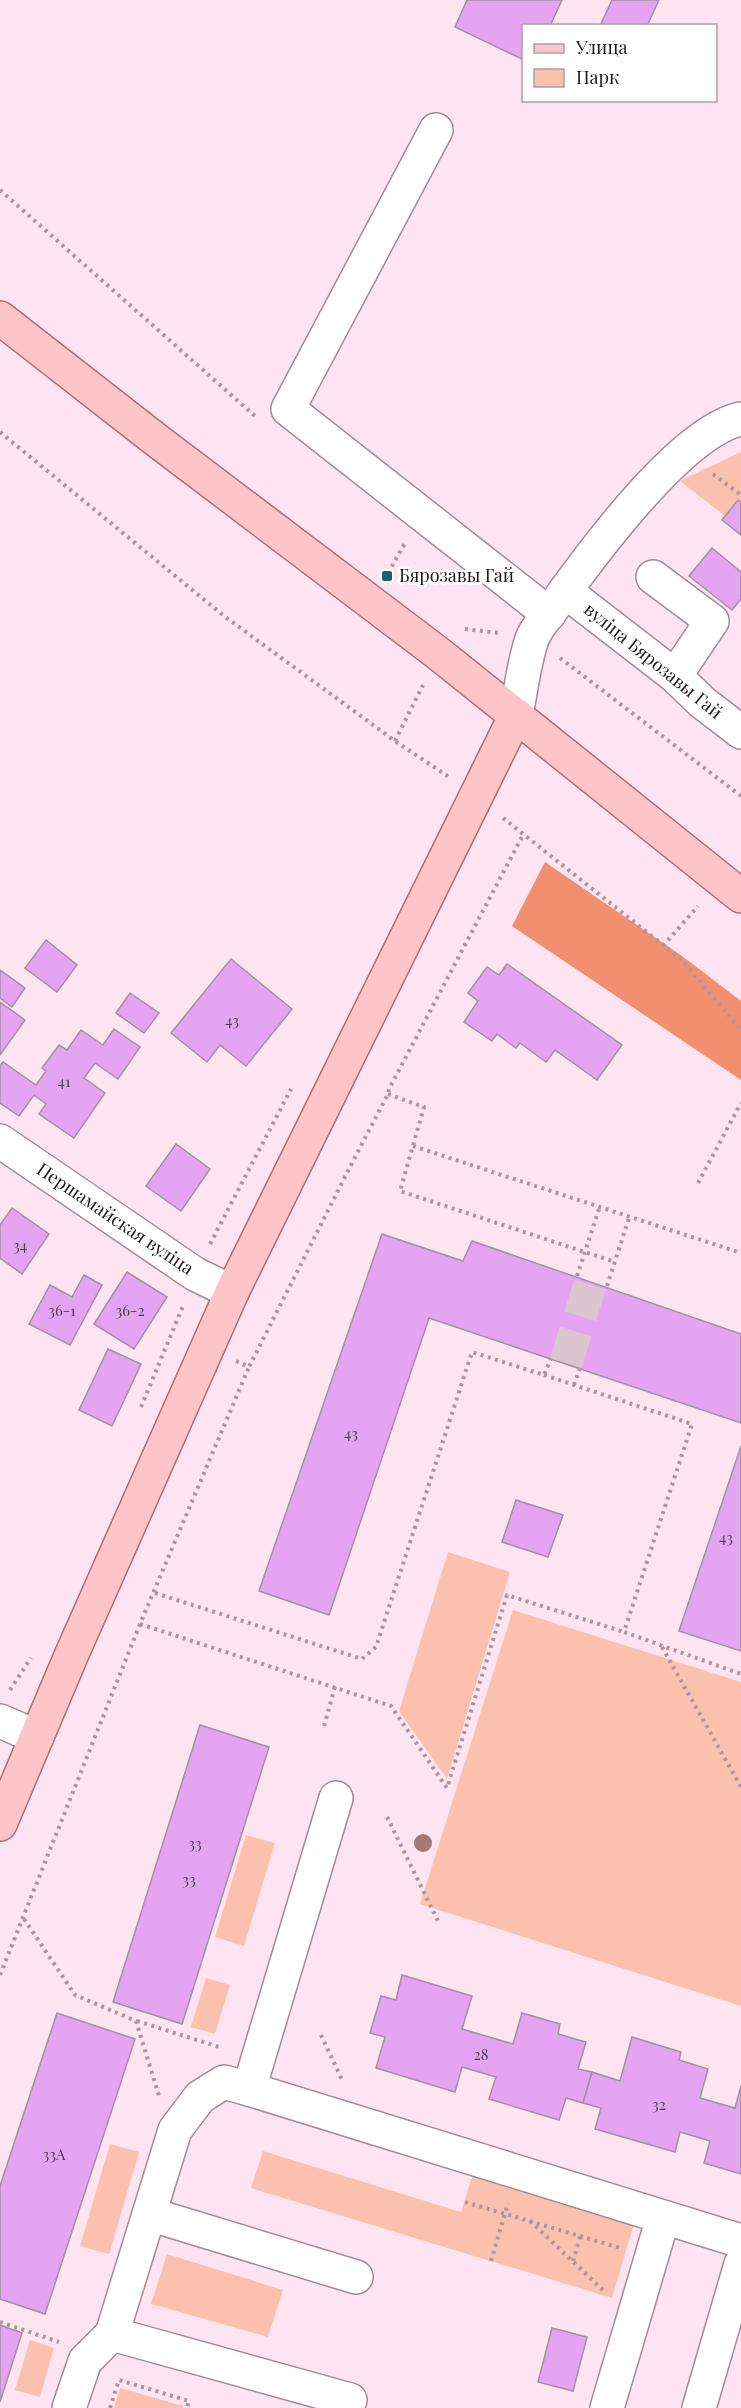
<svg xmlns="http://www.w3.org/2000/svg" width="741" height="2408" viewBox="0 0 741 2408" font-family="'Playfair Display',serif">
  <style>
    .green { fill: #fbc1ae }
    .forest { fill: #f18f6f }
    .building { fill: #e5a4f2; stroke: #a191a4; stroke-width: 1.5 }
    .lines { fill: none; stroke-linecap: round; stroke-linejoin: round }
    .minor-tunnel { stroke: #ddc5d0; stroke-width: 33; stroke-dasharray: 33 16; stroke-linecap: butt }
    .minor-casing { stroke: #a28b96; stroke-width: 36 }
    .major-casing { stroke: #ae6d75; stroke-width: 36 }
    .path { stroke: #ab97a0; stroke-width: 4; stroke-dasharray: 3 4.5; stroke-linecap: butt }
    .minor { stroke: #fff; stroke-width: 33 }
    .major { stroke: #fdc4ca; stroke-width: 33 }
    .tree { fill: #a57872 }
    .poi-dot { fill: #1c6273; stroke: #fff; stroke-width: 2 }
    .labels { text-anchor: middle; stroke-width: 5; stroke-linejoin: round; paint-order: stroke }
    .number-label { font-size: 15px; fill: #513a51 }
    .poi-label { font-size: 18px; fill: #20171b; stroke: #fff; text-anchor: start }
    .street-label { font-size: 18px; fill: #20171b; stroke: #fff }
  </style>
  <rect width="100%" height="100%" fill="#fee4f0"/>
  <!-- green -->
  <g class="green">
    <path d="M741 452V528L680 481Z"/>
    <path d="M448 1552 510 1572 447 1779 399 1711Z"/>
    <path d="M513 1610 741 1682V2006L420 1904Z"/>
    <path d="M246 1835 275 1843 244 1946 215 1937Z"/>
    <path d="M206 1978 230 1985 215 2034 191 2027Z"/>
    <path d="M110 2144 139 2152 109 2254 80 2246Z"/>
    <path d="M263 2151 461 2212 475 2168 636 2217 612 2298 251 2188Z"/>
    <path d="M167 2254 283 2290 268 2337 151 2304Z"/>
    <path d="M30 2340 54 2348 40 2397 15 2390Z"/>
    <path d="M120 2388 183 2406V2408H114Z"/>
  </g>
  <!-- forest -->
  <path class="forest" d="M545 862 682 956 741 1001V1080L512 926Z"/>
  <!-- building -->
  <g class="building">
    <path d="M467 0H562L550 26H524V60L455 27Z"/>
    <path d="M612 0H659L647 26H600Z"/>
    <path d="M738 500 741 502V535L722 520Z"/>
    <path d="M712 548 741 572V599L732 610 689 576Z"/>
    <path d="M46 940 77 965 57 992 25 968Z"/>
    <path d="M231 959 292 1009 246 1066 220 1045 207 1062 171 1033Z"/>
    <path d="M507 964 622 1045 597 1080 555 1050 546 1062 520 1043 516 1048 497 1034 492 1041 464 1022 478 1001 468 993 487 967 499 975Z"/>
    <path d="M0 970 25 988 12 1007 0 998Z"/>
    <path d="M130 993 159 1013 144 1033 116 1013Z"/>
    <path d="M0 1002 25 1020 0 1055Z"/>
    <path d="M114 1029 140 1047 118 1079 95 1063 84 1078 105 1093 74 1138 39 1114 46 1104 34 1095 19 1116 0 1103V1066L3 1062 36 1085 46 1071 42 1068 59 1045 67 1050 81 1030 103 1045Z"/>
    <path d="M176 1144 210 1169 181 1211 146 1186Z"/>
    <path d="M12 1208 49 1234 22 1274 0 1258V1225Z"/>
    <path d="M382 1234 463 1261 472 1241 741 1334V1423L429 1318 329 1615 259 1591Z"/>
    <path d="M127 1272 167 1297 134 1349 94 1324Z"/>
    <path d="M84 1275 102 1285 70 1345 29 1324 50 1285 72 1297Z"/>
    <path d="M108 1349 141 1364 112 1426 79 1410Z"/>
    <path d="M741 1446V1651L679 1631Z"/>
    <path d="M516 1500 563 1515 548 1557 502 1542Z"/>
    <path d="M200 1725 269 1747 182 2024 113 2002Z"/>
    <path d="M402 1975 472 1996 462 2029 513 2044 522 2013 560 2024 558 2034 586 2042 578 2069 592 2072 583 2103 566 2098 559 2120 489 2099 496 2077 462 2067 455 2092 376 2068 385 2037 370 2033 381 1996 396 2000Z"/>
    <path d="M57 2013 135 2039 45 2314 0 2299V2186Z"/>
    <path d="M632 2037 681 2052 679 2060 708 2069 700 2098 735 2108 741 2086V2174L704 2163 710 2141 680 2132 675 2152 595 2129 601 2108 583 2103 592 2072 620 2081Z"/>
    <path d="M0 2325 22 2333 0 2402Z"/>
    <path d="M552 2328 587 2337 573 2391 538 2382Z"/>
  </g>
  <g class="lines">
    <!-- minor-tunnel -->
    <path class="minor-tunnel" d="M566 1363 591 1281"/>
    <defs>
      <g id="minor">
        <path d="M436 130 288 409 549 614"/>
        <path d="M653 577 712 621 675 676"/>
        <path d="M565 591 675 676 702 702 741 732"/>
        <path d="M516 715C521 690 524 662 532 639 537 626 550 612 558 601 593 552 682 431 741 419"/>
        <path d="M0 1141 195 1274 232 1292"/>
        <path d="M0 1721 37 1737"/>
        <path d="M336 1798 249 2089 741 2241"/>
        <path d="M149 2214 356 2277"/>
        <path d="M112 2334 350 2400"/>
        <path d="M69 2408 85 2361 112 2334 175 2130 200 2097 224 2082 249 2089"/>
        <path d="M607 2408 663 2218"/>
        <path d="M699 2408 741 2264"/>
      </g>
      <g id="major">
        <path d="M0 318 155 439 439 654 741 896"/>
        <path d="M0 1824 71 1656 232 1292 516 715"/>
      </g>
    </defs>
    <!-- minor casing -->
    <use href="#minor" class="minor-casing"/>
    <!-- major casing -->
    <use href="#major" class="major-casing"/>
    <!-- path -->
    <g class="path">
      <path d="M0 190 255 416"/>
      <path d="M0 432 224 616 395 741 449 777"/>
      <path d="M713 474 741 495"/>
      <path d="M388 573 405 543"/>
      <path d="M465 629 499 633"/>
      <path d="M560 658 741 796"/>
      <path d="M395 741 423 685"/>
      <path d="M503 818 682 960 741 1030"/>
      <path d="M663 946 698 906"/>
      <path d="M388 1094 424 1107 400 1191 615 1262"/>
      <path d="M413 1146 741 1253"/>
      <path d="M698 1183 741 1103"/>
      <path d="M210 1244 291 1089"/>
      <path d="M577 1276 600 1206"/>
      <path d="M607 1286 630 1215"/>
      <path d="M236 1361 249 1367 352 1163 388 1094 389 1089 524 833"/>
      <path d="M544 1375 692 1424 624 1632 741 1674"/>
      <path d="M574 1385 580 1368"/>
      <path d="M141 1407 183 1306"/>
      <path d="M155 1593 362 1659 376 1647 472 1352 544 1375 551 1358"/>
      <path d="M140 1624 391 1706 447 1788 507 1595 624 1632"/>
      <path d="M662 1647 741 1787"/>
      <path d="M10 1690 31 1658"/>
      <path d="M324 1726 335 1687"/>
      <path d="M387 1817 438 1921"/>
      <path d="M24 1919 75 1995 136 2021 159 2096"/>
      <path d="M0 1975 140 1624 249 1367"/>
      <path d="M137 2021 219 2047"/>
      <path d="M321 2035 343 2082"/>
      <path d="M465 2202 620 2248"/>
      <path d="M530 2221 605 2292"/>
      <path d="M491 2261 508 2203"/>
      <path d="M573 2261 581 2234"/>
      <path d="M0 2322 59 2342"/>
      <path d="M110 2408 119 2380 189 2401 187 2408"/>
    </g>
    <!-- minor -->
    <use href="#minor" class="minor"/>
    <!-- major -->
    <use href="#major" class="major"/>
  </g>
  <!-- trees -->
  <circle class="tree" cx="423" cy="1843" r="9"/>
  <!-- markers -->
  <rect class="poi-dot" x="381" y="570" width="12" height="12" rx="3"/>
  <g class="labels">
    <!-- number labels -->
    <g class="number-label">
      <text x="232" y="1026">43</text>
      <text x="64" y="1087">41</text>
      <text x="20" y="1251">34</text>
      <text x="62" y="1316">36-1</text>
      <text x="130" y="1316">36-2</text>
      <text x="351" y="1439">43</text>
      <text x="726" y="1543">43</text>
      <text x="195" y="1849">33</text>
      <text x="189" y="1885">33</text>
      <text x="481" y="2060">28</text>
      <text x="659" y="2110">32</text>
      <text x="54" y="2160">33А</text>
    </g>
    <!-- poi labels -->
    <g class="poi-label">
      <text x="399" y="582">Бярозавы Гай</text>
    </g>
    <!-- street labels -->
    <g class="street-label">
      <text transform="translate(653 661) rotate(39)" y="6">вуліца Бярозавы Гай</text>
      <text transform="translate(115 1219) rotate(34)" y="6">Першамайская вуліца</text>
    </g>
  </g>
  <!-- legend -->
  <rect x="522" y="24" width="195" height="78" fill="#ffffff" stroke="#a6a2a4" stroke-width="1.5"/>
  <rect x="534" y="44" width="30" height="9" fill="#fdc4ca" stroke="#a6a2a4" stroke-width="1.5"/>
  <text x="576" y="54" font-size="18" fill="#20171b">Улица</text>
  <rect x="534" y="69" width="30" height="18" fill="#fbc1ae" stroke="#a6a2a4" stroke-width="1.5"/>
  <text x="576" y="84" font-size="18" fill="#20171b">Парк</text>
</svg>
